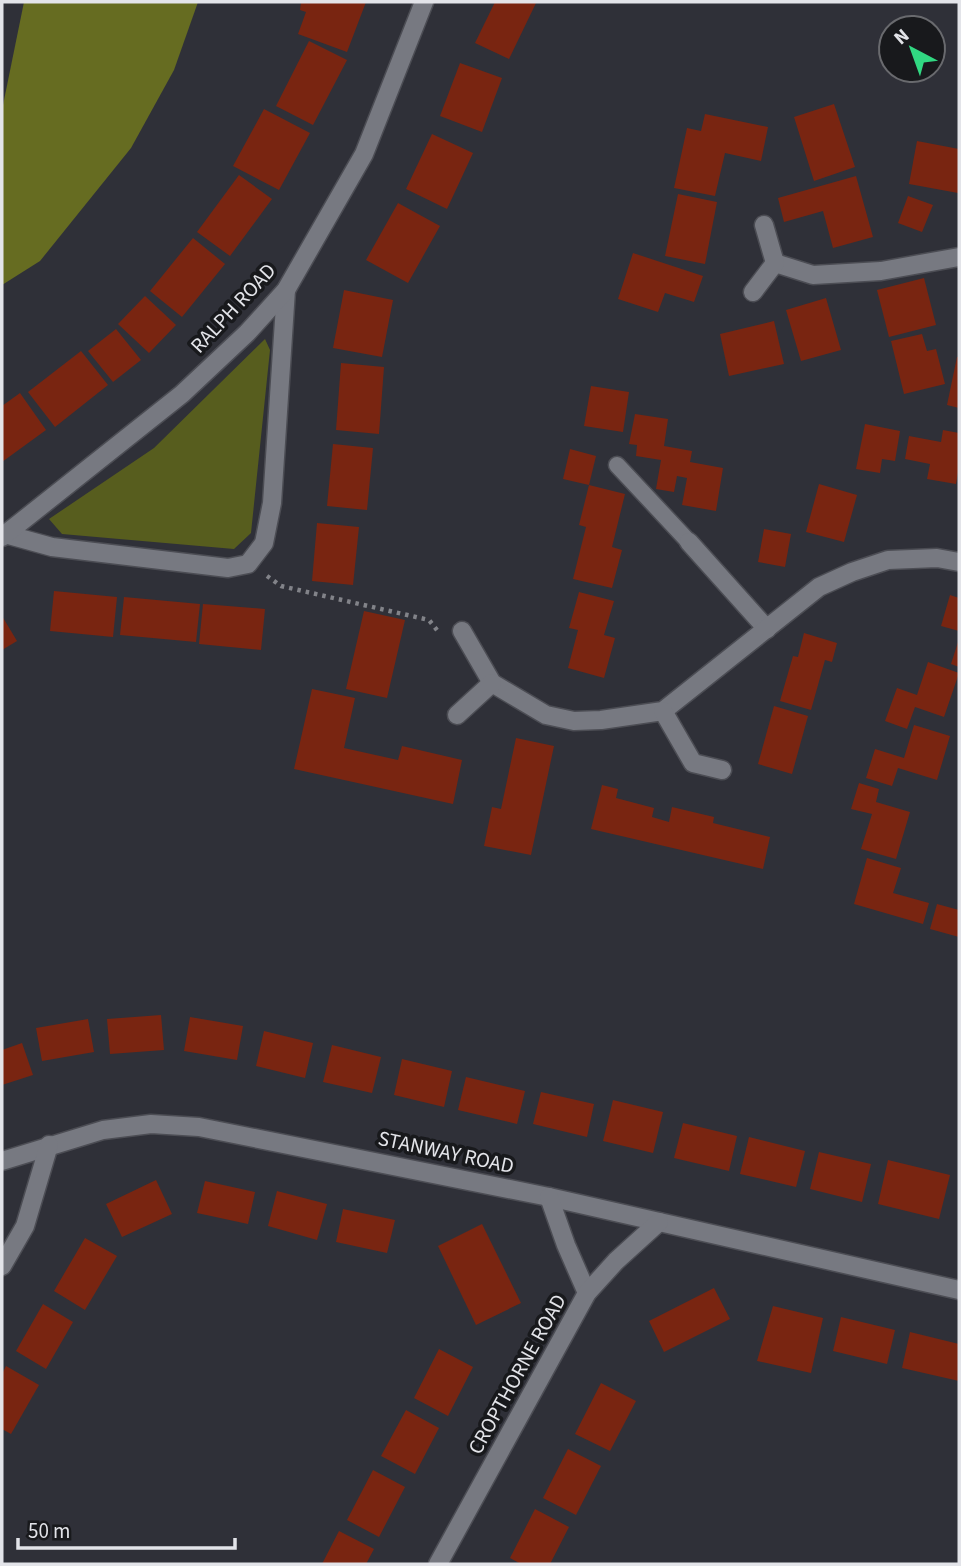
<svg xmlns="http://www.w3.org/2000/svg" width="961" height="1566" viewBox="0 0 961 1566" font-family="'Source Sans 3',sans-serif">
  <style>
    .green { fill: #575d1e }
    .forest { fill: #666c21 }
    .building { fill: #792511 }
    .lines { fill: none; stroke-linecap: round; stroke-linejoin: round }
    .lane-casing { stroke: #4c4d54; stroke-width: 19 }
    .street-casing { stroke: #4c4d54; stroke-width: 21 }
    .path { stroke: #828389; stroke-width: 4.5; stroke-dasharray: 3.5 5; stroke-linecap: butt }
    .lane { stroke: #777981; stroke-width: 16 }
    .street { stroke: #777981; stroke-width: 18 }
    .labels { text-anchor: middle; stroke-width: 7; stroke-linejoin: round; paint-order: stroke }
    .street-label { font-size: 21px; fill: #e3e4e9; stroke: #18191c }
  </style>
  <rect width="100%" height="100%" fill="#2f3038"/>
  <!-- green -->
  <path class="green" d="M265 339 270 350 251 533 234 549 62 534 49 519 154 448Z"/>
  <!-- forest -->
  <path class="forest" d="M24 2H198L174 70 131 148 40 261 2 285V110Z"/>
  <!-- building -->
  <g class="building">
    <path d="M301 2H366L347 52 298 34 306 12 300 10Z"/>
    <path d="M495 2 536 3 509 59 475 43Z"/>
    <path d="M309 41 347 60 313 125 276 106Z"/>
    <path d="M460 63 502 78 482 132 440 116Z"/>
    <path d="M834 104 855 167 814 181 794 117Z"/>
    <path d="M264 109 310 133 279 190 233 166Z"/>
    <path d="M705 114 768 127 761 161 725 153 715 196 674 188 687 128 701 131Z"/>
    <path d="M432 134 473 153 447 209 406 189Z"/>
    <path d="M917 141 959 149 958 193 909 184Z"/>
    <path d="M239 175 272 199 230 256 197 232Z"/>
    <path d="M856 176 873 237 833 248 823 211 784 222 778 198Z"/>
    <path d="M678 194 717 202 705 264 665 256Z"/>
    <path d="M908 196 933 205 922 232 898 223Z"/>
    <path d="M398 203 440 226 408 283 366 260Z"/>
    <path d="M193 238 225 264 182 317 150 291Z"/>
    <path d="M633 253 703 276 694 302 665 293 658 312 618 299Z"/>
    <path d="M924 278 936 325 889 337 877 290Z"/>
    <path d="M344 290 393 300 382 357 333 348Z"/>
    <path d="M145 296 176 325 149 353 118 324Z"/>
    <path d="M826 298 841 350 801 361 786 310Z"/>
    <path d="M774 321 784 364 729 376 720 334Z"/>
    <path d="M116 329 141 360 113 382 88 351Z"/>
    <path d="M922 334 927 351 936 349 945 384 904 394 891 341Z"/>
    <path d="M81 351 108 385 55 427 28 392Z"/>
    <path d="M957 357H959V408L947 405Z"/>
    <path d="M341 363 384 367 379 434 336 430Z"/>
    <path d="M591 386 629 392 623 432 584 426Z"/>
    <path d="M20 393 46 430 2 462V406Z"/>
    <path d="M635 414 668 419 664 446 692 451 690 462 723 468 716 511 682 505 687 478 677 476 674 492 656 489 661 460 636 456 637 445 629 444Z"/>
    <path d="M865 424 900 431 895 461 882 459 880 473 856 469Z"/>
    <path d="M943 430 959 433V467L956 484 927 479 930 464 905 459 909 436 941 442Z"/>
    <path d="M333 444 373 448 367 510 327 506Z"/>
    <path d="M570 449 596 456 589 485 563 479Z"/>
    <path d="M819 484 857 495 844 542 806 532Z"/>
    <path d="M589 485 625 494 612 547 622 550 612 588 573 579 586 527 579 525Z"/>
    <path d="M317 523 359 527 353 585 312 581Z"/>
    <path d="M764 529 791 534 785 567 758 562Z"/>
    <path d="M54 591 117 597 113 637 50 631Z"/>
    <path d="M579 592 614 601 604 635 615 638 604 678 568 668 578 630 569 628Z"/>
    <path d="M950 595 959 598V631L941 626Z"/>
    <path d="M124 597 200 604 196 642 120 635Z"/>
    <path d="M203 604 265 609 261 650 199 644Z"/>
    <path d="M364 611 405 620 387 698 346 689Z"/>
    <path d="M2 616 17 641 2 650Z"/>
    <path d="M804 633 837 643 832 662 825 660 811 710 780 701 793 656 798 657Z"/>
    <path d="M959 639V667L951 664Z"/>
    <path d="M928 662 959 673 944 717 915 707 907 729 885 721 897 688 917 695Z"/>
    <path d="M312 689 355 698 344 748 398 760 402 746 462 760 453 804 294 769Z"/>
    <path d="M774 706 808 716 792 774 758 764Z"/>
    <path d="M914 725 950 736 937 780 898 768 892 786 866 778 875 749 904 758Z"/>
    <path d="M516 738 554 746 531 855 484 846 492 807 501 809Z"/>
    <path d="M859 783 879 789 876 802 910 812 896 859 861 849 872 814 851 809Z"/>
    <path d="M602 785 618 789 616 798 654 808 652 817 669 822 672 807 714 817 713 823 770 837 763 869 591 829Z"/>
    <path d="M867 858 901 868 893 893 929 903 923 924 854 904Z"/>
    <path d="M937 904 959 910V937L930 929Z"/>
    <path d="M161 1015 164 1050 110 1054 107 1019Z"/>
    <path d="M190 1017 243 1026 237 1060 184 1051Z"/>
    <path d="M88 1019 94 1052 42 1061 36 1028Z"/>
    <path d="M264 1031 313 1043 305 1078 256 1066Z"/>
    <path d="M22 1043 33 1075 2 1085V1050Z"/>
    <path d="M332 1045 381 1057 372 1093 323 1082Z"/>
    <path d="M402 1059 452 1071 444 1107 394 1095Z"/>
    <path d="M466 1077 525 1091 517 1124 458 1110Z"/>
    <path d="M541 1092 594 1104 587 1137 533 1124Z"/>
    <path d="M613 1100 663 1112 653 1153 603 1141Z"/>
    <path d="M683 1123 737 1136 729 1171 674 1158Z"/>
    <path d="M749 1137 805 1151 796 1187 740 1174Z"/>
    <path d="M819 1152 871 1164 862 1202 810 1189Z"/>
    <path d="M888 1160 950 1175 939 1219 878 1204Z"/>
    <path d="M156 1180 172 1214 122 1237 106 1204Z"/>
    <path d="M205 1181 255 1192 248 1224 197 1213Z"/>
    <path d="M277 1191 327 1204 317 1240 268 1226Z"/>
    <path d="M343 1209 395 1220 387 1253 336 1242Z"/>
    <path d="M482 1224 521 1303 476 1325 438 1246Z"/>
    <path d="M85 1238 117 1256 85 1310 54 1291Z"/>
    <path d="M714 1288 730 1319 664 1352 649 1321Z"/>
    <path d="M43 1304 73 1322 46 1369 16 1351Z"/>
    <path d="M773 1306 823 1318 811 1373 757 1361Z"/>
    <path d="M841 1317 895 1330 887 1364 833 1351Z"/>
    <path d="M910 1332 959 1344V1381L902 1368Z"/>
    <path d="M439 1349 473 1367 448 1416 414 1398Z"/>
    <path d="M6 1366 39 1385 11 1434 2 1429V1374Z"/>
    <path d="M601 1383 636 1401 610 1451 575 1434Z"/>
    <path d="M406 1410 439 1428 415 1474 381 1456Z"/>
    <path d="M568 1449 601 1466 576 1515 543 1498Z"/>
    <path d="M373 1470 405 1487 379 1537 347 1520Z"/>
    <path d="M535 1509 569 1527 550 1564H521L510 1558Z"/>
    <path d="M339 1531 374 1549 366 1564H322Z"/>
  </g>
  <g class="lines">
    <defs>
      <path id="lane" d="M617 465 689 542"/>
      <g id="street">
        <path d="M775 263 813 275 881 271 959 257"/>
        <path d="M753 292 775 263 764 225"/>
        <path d="M5 534 52 547 228 568 248 564 264 543 272 503 286 290"/>
        <path d="M2 537 182 394 247 333 286 290 364 154 424 2"/>
        <path d="M689 542 767 629"/>
        <path d="M462 631 492 683 546 715 574 721 601 720 663 711 819 587 852 572 888 560 937 558 959 562"/>
        <path d="M663 711 693 763 722 770"/>
        <path d="M457 715 492 683"/>
        <path d="M2 1161 103 1130 151 1124 199 1127 549 1197 959 1290"/>
        <path d="M549 1197 566 1245 587 1293"/>
        <path d="M2 1266 25 1226 49 1145"/>
        <path d="M438 1564 587 1293 616 1261 659 1222"/>
      </g>
    </defs>
    <!-- lane casing -->
    <use href="#lane" class="lane-casing"/>
    <!-- street casing -->
    <use href="#street" class="street-casing"/>
    <!-- path -->
    <path class="path" d="M267 576 281 586 429 620 440 634"/>
    <!-- lane -->
    <use href="#lane" class="lane"/>
    <!-- street -->
    <use href="#street" class="street"/>
  </g>
  <g class="labels">
    <!-- street labels -->
    <g class="street-label">
      <text transform="translate(233 308) rotate(-47)" y="7">RALPH ROAD</text>
      <text transform="translate(446 1152) rotate(12)" y="7">STANWAY ROAD</text>
      <text transform="translate(517 1374) rotate(-61)" y="7">CROPTHORNE ROAD</text>
    </g>
  </g>
  <!-- border -->
  <rect width="961" height="1566" fill="none" stroke="#e3e4e9" stroke-width="7"/>
  <!-- north arrow -->
  <g transform="translate(912 49) rotate(319)"><circle r="33" fill="#18191c" stroke="#696a6e" stroke-width="2"/>
  <path d="M0-5L12 26L0 18L-12 26Z" fill="#31d882"/>
  <text y="-10" font-size="19" font-weight="bold" text-anchor="middle" fill="#e3e4e9">N</text>
  </g>
  <!-- scale -->
  <path d="M18 1538v10h217v-10" fill="none" stroke="#e3e4e9" stroke-width="3.5"/>
  <text x="28" y="1538" font-size="21" fill="#e3e4e9" stroke="#18191c" stroke-width="5" paint-order="stroke">50 m</text>
</svg>
